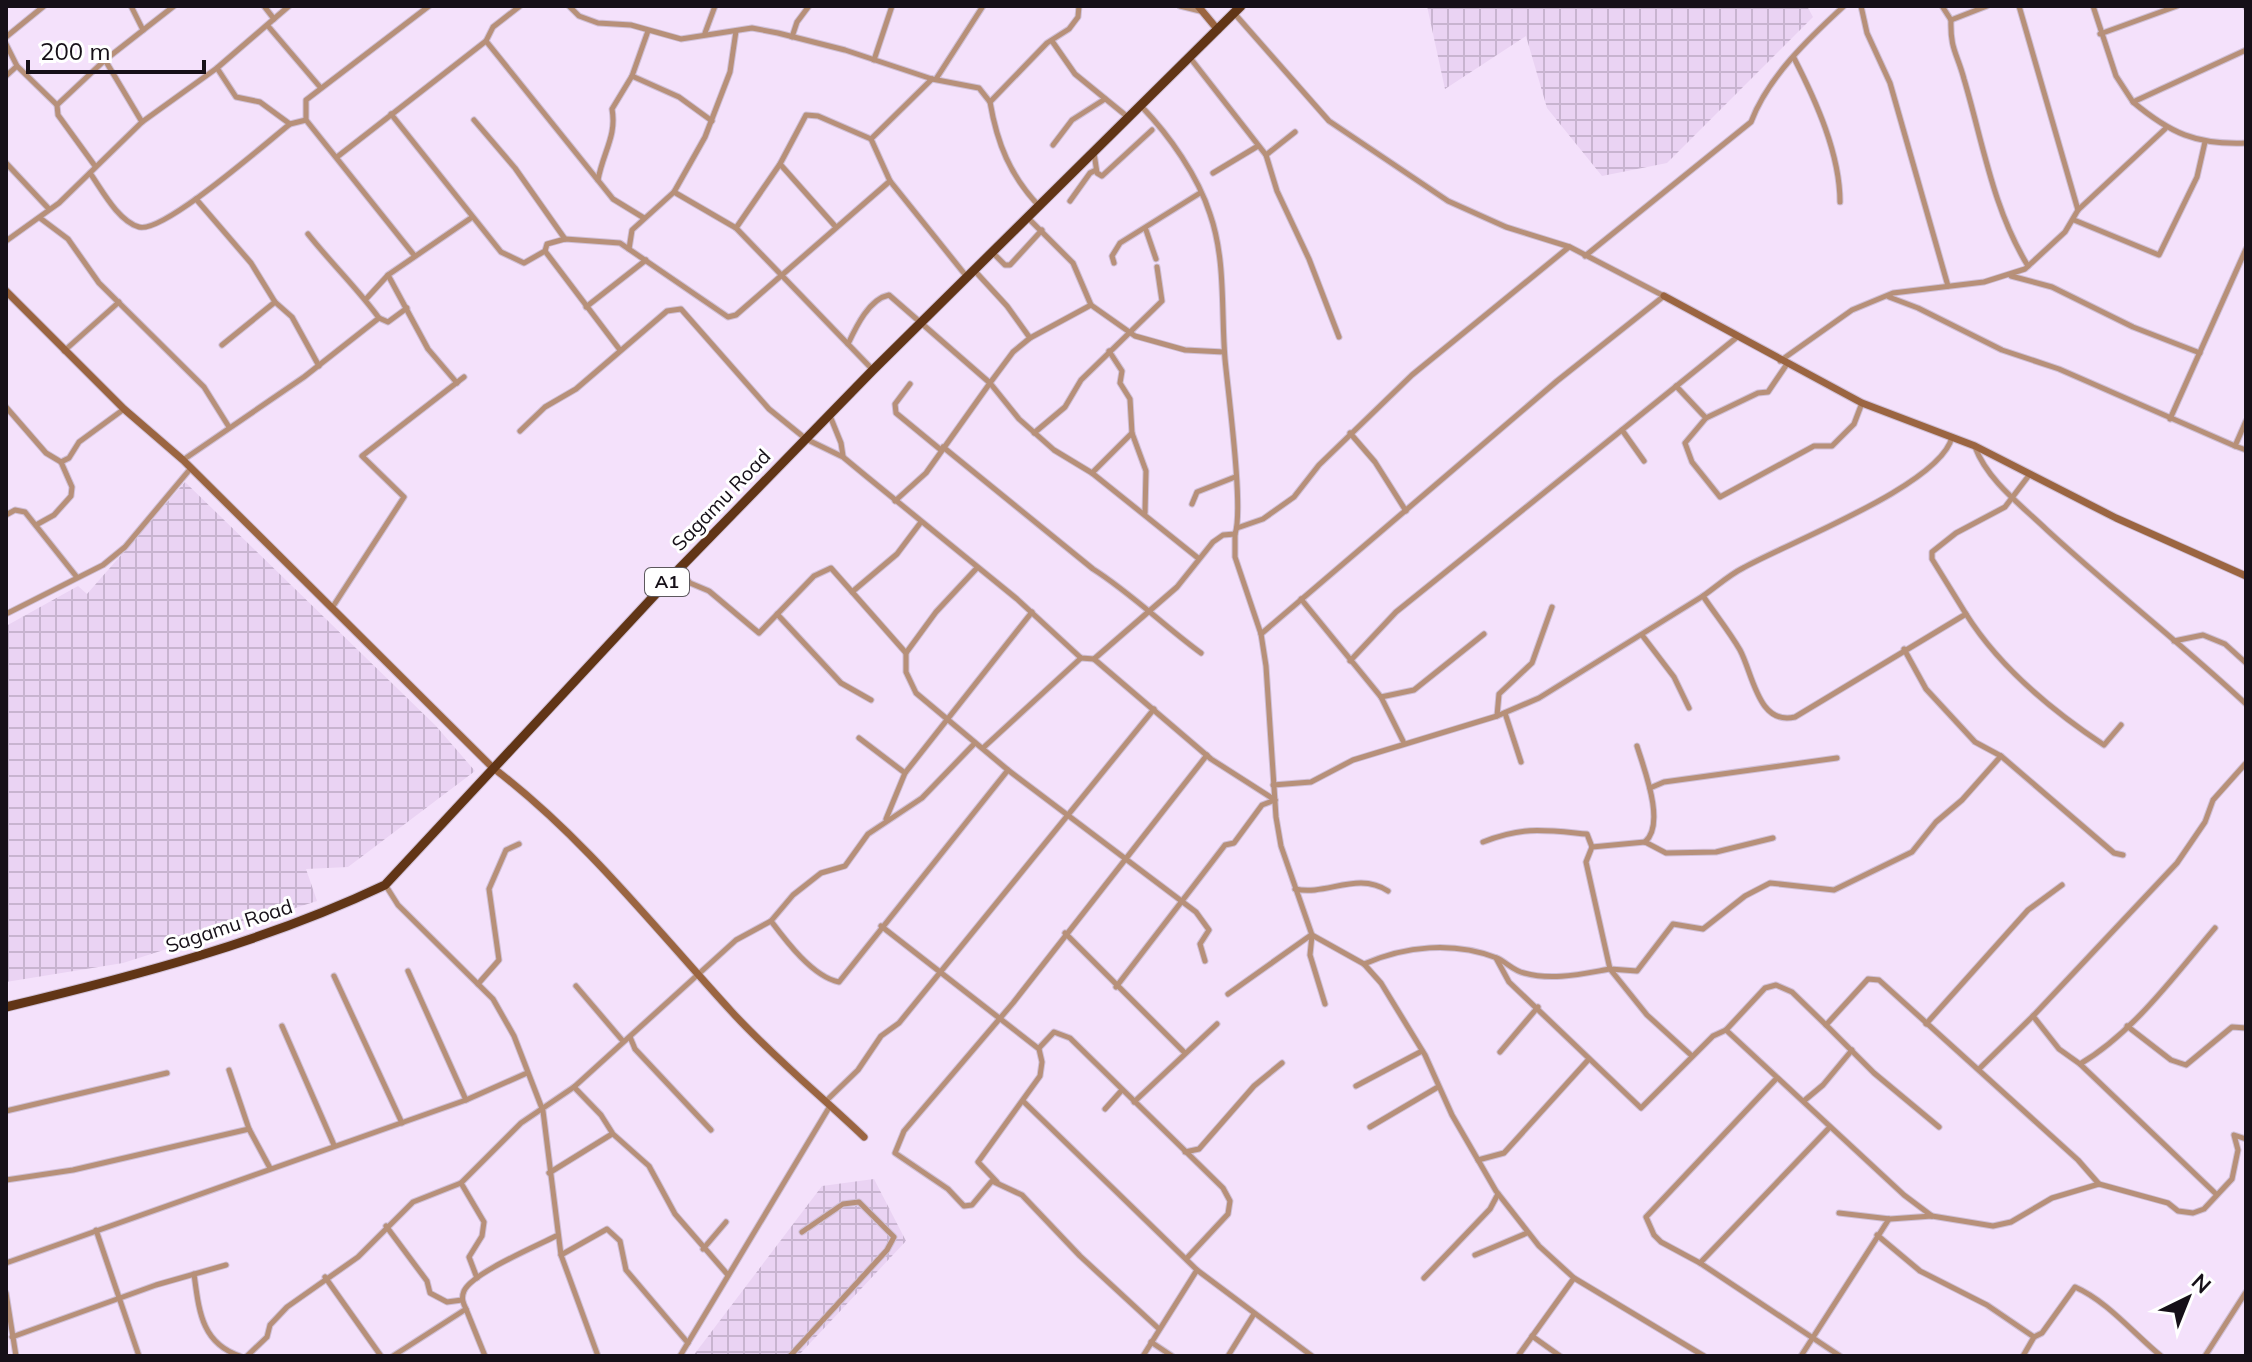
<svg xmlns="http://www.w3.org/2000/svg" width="2252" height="1362" viewBox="0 0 2252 1362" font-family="Mulish,sans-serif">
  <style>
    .industrial { fill: url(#industrial-grid) }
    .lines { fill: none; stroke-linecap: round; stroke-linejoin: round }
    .street-casing { stroke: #d0c0d7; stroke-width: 7 }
    .secondary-casing { stroke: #d0c0d7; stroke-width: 9 }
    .highway-casing { stroke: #d0c0d7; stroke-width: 11 }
    .street { stroke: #b79079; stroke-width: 5 }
    .secondary { stroke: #9b6541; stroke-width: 7 }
    .highway { stroke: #613516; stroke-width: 9 }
    .labels { text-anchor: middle; stroke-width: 6; stroke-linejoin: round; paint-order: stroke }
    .shield { fill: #fff; stroke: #5c585d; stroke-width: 2 }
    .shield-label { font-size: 18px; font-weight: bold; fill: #161018 }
    .street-label { font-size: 20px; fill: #161018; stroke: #fff }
  </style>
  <defs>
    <pattern id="industrial-grid" width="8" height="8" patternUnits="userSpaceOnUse" patternTransform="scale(2)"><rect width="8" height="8" fill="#ead3f3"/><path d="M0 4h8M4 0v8" fill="none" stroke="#c8b4d0"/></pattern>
  </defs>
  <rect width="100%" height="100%" fill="#f4e1fb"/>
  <!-- industrial -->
  <g class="industrial">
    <path d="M1427 6H1807L1813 17 1667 163 1602 176 1547 108 1526 36 1445 89Z"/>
    <path d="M185 482 436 726 475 771 348 867 306 869 317 901 123 963 6 982V626L78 586 87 594Z"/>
    <path d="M874 1179 906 1241 798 1356H693L822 1186Z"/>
  </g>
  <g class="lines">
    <defs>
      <g id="street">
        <path d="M131 6 143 30"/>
        <path d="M264 6 274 19"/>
        <path d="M569 6 579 16 598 23 631 25 681 39 752 28 778 33 845 50 932 79 979 88 990 102"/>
        <path d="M1180 6 1200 11"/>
        <path d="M1861 6 1867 33 1890 83 1948 286"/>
        <path d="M1942 6 1951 20 1987 6"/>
        <path d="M2019 6 2078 210"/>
        <path d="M2093 6 2116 76 2133 102"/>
        <path d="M2246 6V7"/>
        <path d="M1234 13 1329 121 1448 201 1506 227 1570 247 1664 296 1557 381 1261 634"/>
        <path d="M1951 20C1950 49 1957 53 1964 79 1983 143 1993 209 2028 266"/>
        <path d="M268 26 320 87"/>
        <path d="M705 33 715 6"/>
        <path d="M2100 34 2177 6"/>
        <path d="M6 37 44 6"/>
        <path d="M792 37 797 22 809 6"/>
        <path d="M486 41 613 199 644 218"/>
        <path d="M1052 41 1075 74 1129 118"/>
        <path d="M6 44 17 66 6 76"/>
        <path d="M2246 50 2133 102C2170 133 2196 145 2246 143"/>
        <path d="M1794 58C1816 101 1840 154 1840 202"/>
        <path d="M1191 59 1266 155 1277 191 1309 259 1339 337"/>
        <path d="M105 60 142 122"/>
        <path d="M874 60 892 6"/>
        <path d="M17 66 57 105"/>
        <path d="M217 68 236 97 260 102 290 124"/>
        <path d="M632 76 679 97 712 121"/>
        <path d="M932 79 871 139 890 181 967 277"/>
        <path d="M936 79 983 6"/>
        <path d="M1142 107C1169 135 1198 176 1210 214 1226 260 1221 311 1225 359 1228 392 1244 510 1235 534"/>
        <path d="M391 114 501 252 524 263 545 251 547 244 565 239 620 243 728 317 736 315 890 181"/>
        <path d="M474 120 515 168 565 239"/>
        <path d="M1053 145 1072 120 1105 99"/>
        <path d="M1094 153 1097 173 1102 176 1152 130"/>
        <path d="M1266 155 1295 132"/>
        <path d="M337 157 486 41 493 27 520 6"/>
        <path d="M6 163 49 209"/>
        <path d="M780 164 835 226"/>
        <path d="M95 166 58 115 57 105 105 60 174 6"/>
        <path d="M90 173C102 190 118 221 139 227 163 234 267 142 290 124L306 120"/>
        <path d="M1213 173 1258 146"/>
        <path d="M598 180C603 152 617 136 612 109L632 76 648 31"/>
        <path d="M674 192 736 228 872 369"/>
        <path d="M196 199 251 263 275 302 292 317 319 366"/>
        <path d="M1070 201 1090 173 1096 170"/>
        <path d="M1040 207C1010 176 997 143 990 102L1047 43 1069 29 1078 17 1079 6"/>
        <path d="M40 218 68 239 99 283 204 387 229 427"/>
        <path d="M1028 218 1073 263 1091 305 1135 336 1185 350 1224 352"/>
        <path d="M2074 220 2159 255 2197 177 2205 142"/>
        <path d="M736 228 780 164 806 115 818 116 871 139"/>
        <path d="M1146 230 1156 259"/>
        <path d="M6 241 59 203 142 122 217 68 289 6"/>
        <path d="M629 249 632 230 674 192 705 137 730 72 736 31"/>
        <path d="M545 251 620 350"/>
        <path d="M992 252 1005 265H1010L1042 230"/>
        <path d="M414 255 306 120V100L429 6"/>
        <path d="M1585 256 1751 122C1768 77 1809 38 1844 6"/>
        <path d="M1114 263 1112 256 1120 243 1200 193"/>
        <path d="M974 270 1007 306 1030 338"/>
        <path d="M388 275 428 349 457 383"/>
        <path d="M2011 276 2052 287 2133 327 2200 353"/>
        <path d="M1889 297 1918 308 2002 350 2059 369 2235 446"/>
        <path d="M367 298 388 275 471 218"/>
        <path d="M586 307 646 260"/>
        <path d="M379 318 388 322 407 308"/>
        <path d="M848 344C856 327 869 299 889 295L990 383 1013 352 1030 338 1091 305"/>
        <path d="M222 345 275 302"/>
        <path d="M64 351 119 302"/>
        <path d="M1780 361 1852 310 1893 293 1984 282 2025 269 2065 232 2078 210 2165 129"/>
        <path d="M910 384 895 404 896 413 941 450"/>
        <path d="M1676 386 1706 418 1685 443 1692 462 1720 497 1814 446H1832L1854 424 1862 403"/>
        <path d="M6 407 46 453 61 462 69 458 79 442 124 409"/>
        <path d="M830 416 841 443 843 456"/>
        <path d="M1706 418 1758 393 1768 392 1787 364"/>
        <path d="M2170 419 2246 249"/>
        <path d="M2246 421 2235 446 2246 450"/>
        <path d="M1622 430 1644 461"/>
        <path d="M520 431 545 407 576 389 667 311 681 309 769 409 806 439 843 457 866 476 1017 599 1081 658 1094 659 1177 587 1213 542 1223 535 1235 534V557L1261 634 1266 666 1276 817 1281 846 1312 935 1310 955 1325 1004"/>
        <path d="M1034 433 1065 407 1081 380 1162 301 1157 267"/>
        <path d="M1132 433 1146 471 1145 513"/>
        <path d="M1350 433 1375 462 1406 511"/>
        <path d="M943 447 1093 569C1131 593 1164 626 1201 653"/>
        <path d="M1975 447C1988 481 2021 505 2047 530 2112 590 2182 644 2246 704"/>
        <path d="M183 460 304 377 379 318C358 289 331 263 308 234"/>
        <path d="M1092 473 1132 433 1130 399 1120 383 1122 371 1109 351"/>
        <path d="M895 501 926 473 990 383 1019 419 1054 450 1092 473 1198 558"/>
        <path d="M1192 504 1197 492 1235 477"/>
        <path d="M6 515 15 510 25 512 76 576"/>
        <path d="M36 525 54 515 71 496 72 487 61 462"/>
        <path d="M1237 528 1263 519 1294 497 1319 465 1412 375 1569 247"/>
        <path d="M679 569 690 583 709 591 759 633 814 576 831 568 906 653"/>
        <path d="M976 569 936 612 906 653V672L916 693 1008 770 1196 912 1209 930 1200 944 1205 961"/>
        <path d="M852 592 897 554 921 522"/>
        <path d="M1703 596C1716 587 1729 575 1743 568 1787 543 1941 485 1952 437"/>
        <path d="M1301 599 1381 697 1403 741"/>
        <path d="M332 608 404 497 362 456 464 377"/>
        <path d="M6 614 103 565 125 547 191 468"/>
        <path d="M777 614 841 683 871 700"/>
        <path d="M1966 614C2000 668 2051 710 2104 745L2121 725"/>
        <path d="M1642 635 1674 677 1689 708"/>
        <path d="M2174 641 2203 635 2225 644 2246 663"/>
        <path d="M1904 649 1926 689 1975 742 2001 756 2114 853 2123 855"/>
        <path d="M1094 659 1211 759 1275 800"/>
        <path d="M1350 661 1396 612 1736 338"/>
        <path d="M1381 697 1414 690 1484 634"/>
        <path d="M1505 713 1521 762"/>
        <path d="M1497 716 1499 694 1532 663 1552 607"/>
        <path d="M859 738 905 773"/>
        <path d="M1637 746C1644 769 1666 824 1645 842"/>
        <path d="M983 748 1081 658"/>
        <path d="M1273 785 1311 782 1353 760 1497 716 1539 698 1703 596C1715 614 1729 631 1740 650 1753 674 1758 726 1795 717L1966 614 1932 559V552L1956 533 2005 507 2030 474"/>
        <path d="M1650 788 1664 782 1837 758"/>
        <path d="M886 819 905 773 1032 612"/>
        <path d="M1773 838 1716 852 1666 853 1645 842 1592 847 1586 862 1610 969 1637 971 1673 924 1703 929 1745 896 1770 883 1834 890 1912 852 1936 822 1962 800 2001 756"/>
        <path d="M1483 842C1524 826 1544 830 1587 834L1592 847"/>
        <path d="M386 886 398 905 493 999 514 1036 543 1111 561 1255 598 1356"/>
        <path d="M1295 889C1327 896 1357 871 1388 891"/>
        <path d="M771 921C786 941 813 977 839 982L1008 770"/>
        <path d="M881 926 1039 1049 1042 1062 1040 1076 978 1162 997 1182"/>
        <path d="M2215 928C2175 975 2133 1033 2080 1064L2059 1049 2033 1016 2177 863 2205 822 2213 800 2246 763"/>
        <path d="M1065 933 1185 1053"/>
        <path d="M1312 935 1364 964 1381 983 1425 1055 1452 1115 1496 1191 1539 1246 1574 1278 1704 1356"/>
        <path d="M1496 958 1509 982 1641 1108 1713 1036 1726 1030 1765 988 1776 985 1792 992 1826 1025"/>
        <path d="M1364 964C1405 946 1453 941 1497 958 1506 962 1514 971 1524 973 1552 981 1581 974 1610 969L1647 1015 1692 1056"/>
        <path d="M408 971 466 1100"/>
        <path d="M334 976 402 1123"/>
        <path d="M478 984 499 960 489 889 506 850 519 844"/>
        <path d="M576 986 622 1040"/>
        <path d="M1116 987 1225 845 1234 843 1262 805 1275 800"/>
        <path d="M1228 994 1311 935"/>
        <path d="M1926 1024 2028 910 2062 885"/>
        <path d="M282 1026 334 1145"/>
        <path d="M2127 1026 2171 1060 2186 1065 2232 1027 2246 1028"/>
        <path d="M1726 1030 1904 1195 1932 1216"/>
        <path d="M630 1037 635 1049 711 1130"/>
        <path d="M1039 1048 1054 1032 1070 1038 1223 1188 1230 1201 1228 1214 1187 1258"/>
        <path d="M1500 1052 1538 1007"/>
        <path d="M2080 1064 2215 1193"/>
        <path d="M1979 1069 2033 1016"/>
        <path d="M229 1070 249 1129 270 1168"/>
        <path d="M1776 1079 1646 1217 1654 1235 1661 1242 1700 1263 1840 1356"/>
        <path d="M1356 1086 1422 1051"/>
        <path d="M574 1087 601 1115 613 1134 649 1166 675 1214 728 1275"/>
        <path d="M1805 1100 1823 1085 1852 1050"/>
        <path d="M826 1101 858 1070 881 1036 899 1023 1154 709"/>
        <path d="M1024 1102 1197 1270 1143 1356"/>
        <path d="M1134 1102 1217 1024"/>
        <path d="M1105 1109 1122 1090"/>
        <path d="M6 1111 167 1073"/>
        <path d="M1370 1127 1438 1087"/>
        <path d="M1939 1127 1874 1073 1826 1025 1868 979 1879 980 2078 1160 2099 1184"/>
        <path d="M1185 1152 1199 1149 1254 1086 1282 1063"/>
        <path d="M1478 1160 1504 1153 1589 1059"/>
        <path d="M549 1173 612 1134"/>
        <path d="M6 1180 73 1170 249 1129"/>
        <path d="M461 1183 484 1222 482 1236 469 1257 477 1278"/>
        <path d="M1839 1213 1890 1219 1932 1216 1993 1226 2011 1222 2052 1198 2099 1184 2168 1203 2178 1211 2193 1213 2204 1209 2232 1179 2238 1150 2234 1135 2246 1139"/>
        <path d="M386 1226 427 1281 430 1293 447 1302 462 1300"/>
        <path d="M96 1230 139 1356"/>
        <path d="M1877 1235 1920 1271 1987 1305 2034 1337 2042 1333 2075 1287C2107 1301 2133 1333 2161 1356"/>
        <path d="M703 1249 726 1222"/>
        <path d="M561 1255 607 1229 620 1241 626 1270 688 1343"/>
        <path d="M1475 1255 1527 1233"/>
        <path d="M6 1263 466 1100 527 1073"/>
        <path d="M1700 1263 1830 1127"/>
        <path d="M1197 1270 1312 1356"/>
        <path d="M194 1274C199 1310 201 1343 240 1356"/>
        <path d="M325 1277 381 1356"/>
        <path d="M1424 1278 1490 1209 1498 1194"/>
        <path d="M6 1293 16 1356"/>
        <path d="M466 1309 485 1356"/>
        <path d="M1158 1328 1080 1256 1022 1195 992 1181 972 1205 964 1206 948 1189 895 1153 904 1131 1013 1003 1207 755"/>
        <path d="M1532 1336 1560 1356"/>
        <path d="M12 1337 156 1285 226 1265"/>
        <path d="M1151 1342 1172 1356"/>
        <path d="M247 1356 267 1337 270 1325 287 1307 358 1257 413 1202 461 1183 521 1123 574 1087 736 940 771 921 793 895 821 873 845 866 868 834 922 798 975 743"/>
        <path d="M393 1356 466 1309C463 1303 461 1298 464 1291 472 1273 537 1246 556 1236"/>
        <path d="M680 1356 830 1106"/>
        <path d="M790 1356 887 1250 894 1237 859 1202 843 1204 802 1232"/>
        <path d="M1228 1356 1254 1314"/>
        <path d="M1518 1356 1574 1278"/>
        <path d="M1801 1356 1889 1219"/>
        <path d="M2023 1356 2034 1337"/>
        <path d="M2205 1356 2246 1292"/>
      </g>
      <g id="secondary">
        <path d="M1198 6 1218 30"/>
        <path d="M6 291 124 409 183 460 492 767C584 837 654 927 731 1011 772 1056 820 1095 864 1137"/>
        <path d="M1664 296 1862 403 1975 446 2116 518 2246 576"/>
      </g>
      <path id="highway" d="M6 1007C135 976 265 942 385 885L679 569 873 370 1241 6"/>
    </defs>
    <!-- street casing -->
    <use href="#street" class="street-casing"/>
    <!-- secondary casing -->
    <use href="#secondary" class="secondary-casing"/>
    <!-- highway casing -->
    <use href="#highway" class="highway-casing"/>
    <!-- street -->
    <use href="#street" class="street"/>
    <!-- secondary -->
    <use href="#secondary" class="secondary"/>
    <!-- highway -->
    <use href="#highway" class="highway"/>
  </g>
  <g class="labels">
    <!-- shield labels -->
    <rect class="shield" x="645" y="568" width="44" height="28" rx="6"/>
    <g class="shield-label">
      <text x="667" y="588">A1</text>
    </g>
    <!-- street labels -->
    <g class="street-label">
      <text transform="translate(721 500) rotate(-46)" y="7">Sagamu Road</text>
      <text transform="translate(229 926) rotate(-18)" y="7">Sagamu Road</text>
    </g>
  </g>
  <!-- border -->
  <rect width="2252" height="1362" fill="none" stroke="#161018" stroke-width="16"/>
  <!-- north arrow -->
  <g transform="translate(2188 1298) rotate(43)" stroke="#ffffff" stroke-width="6" paint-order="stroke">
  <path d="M0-6L14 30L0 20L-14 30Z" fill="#161018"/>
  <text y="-12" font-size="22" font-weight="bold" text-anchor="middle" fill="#161018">N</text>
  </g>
  <!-- scale -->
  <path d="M28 60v12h176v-12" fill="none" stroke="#161018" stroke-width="4"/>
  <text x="40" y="60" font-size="24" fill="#161018" stroke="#ffffff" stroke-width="6" paint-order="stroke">200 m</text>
</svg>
